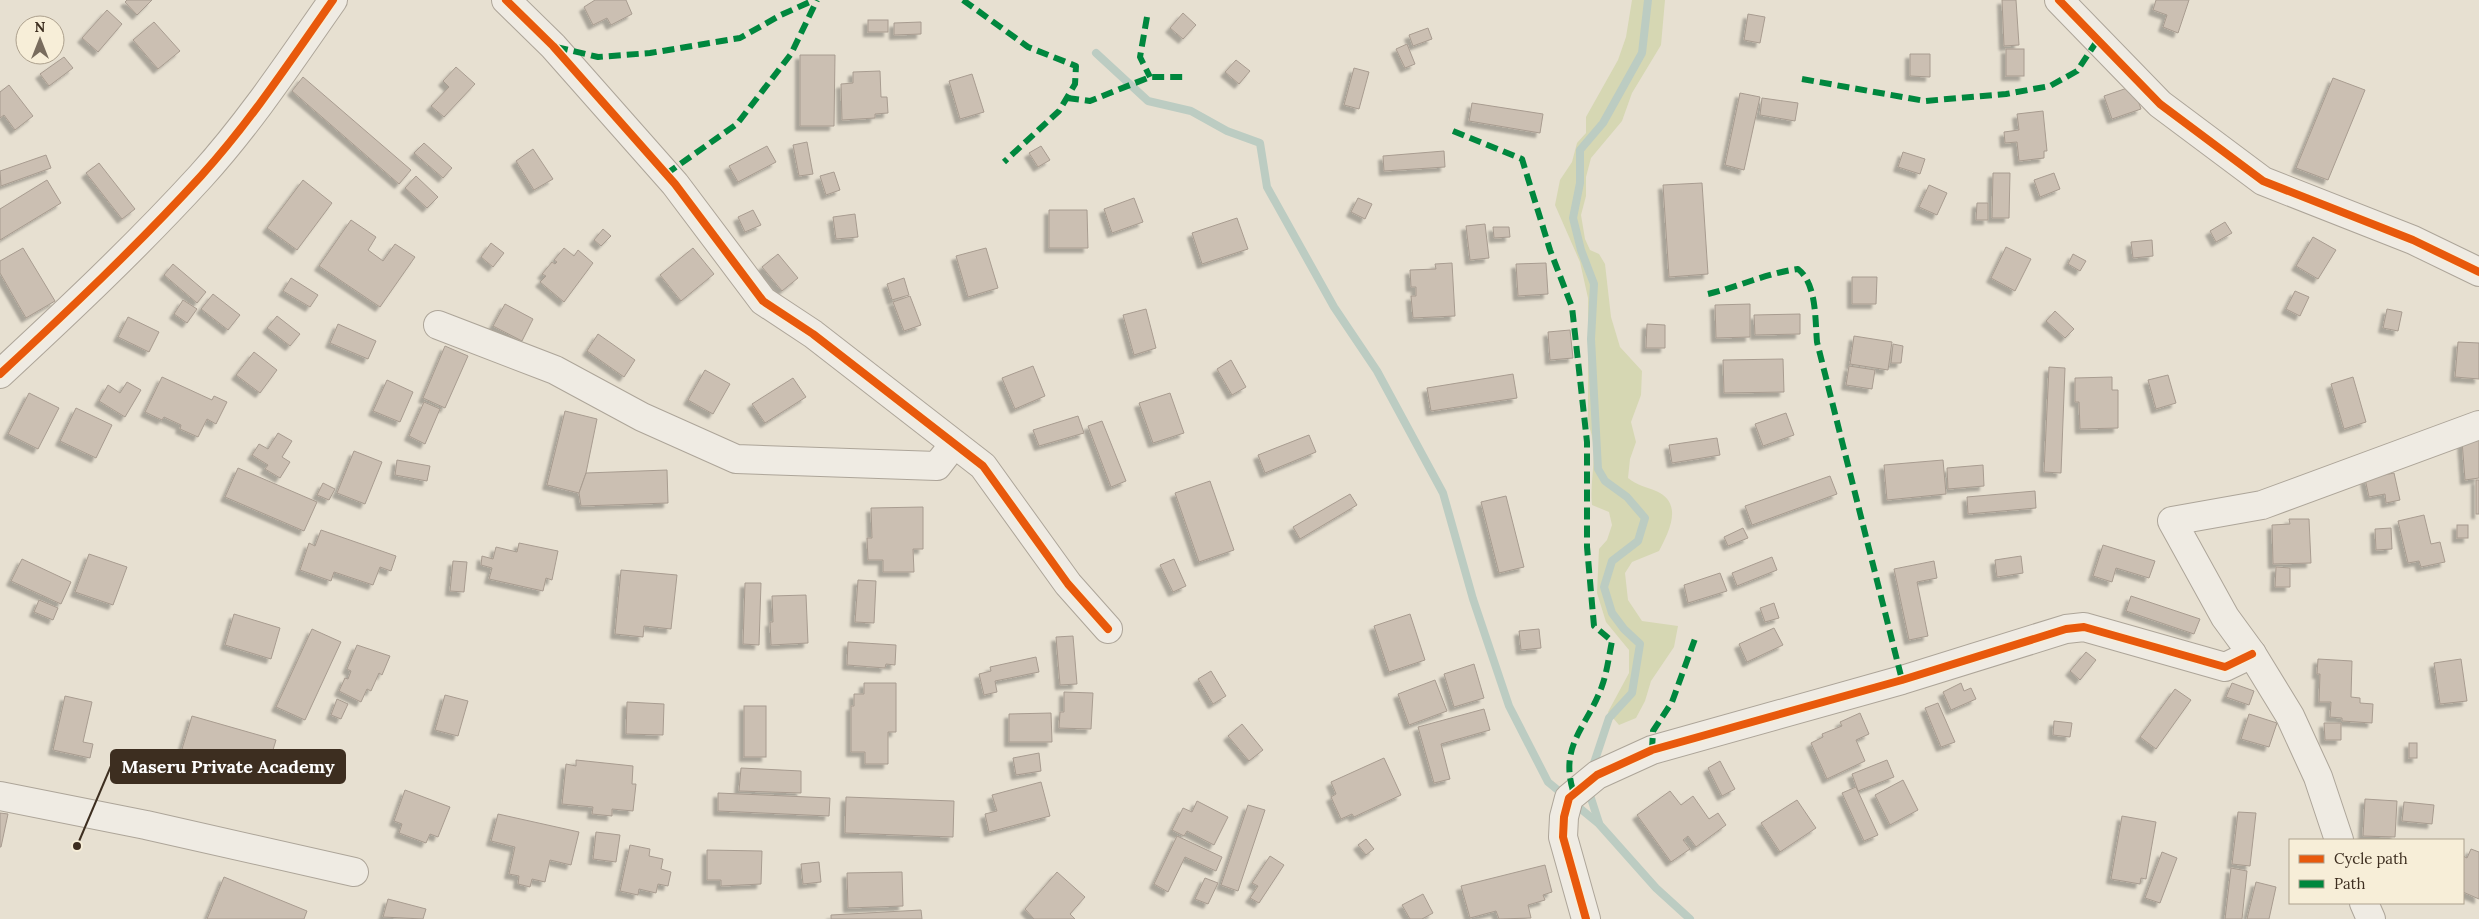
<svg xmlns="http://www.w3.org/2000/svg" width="2479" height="919" viewBox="0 0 2479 919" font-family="Lora,serif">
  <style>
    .green { fill: #d6d7b3 }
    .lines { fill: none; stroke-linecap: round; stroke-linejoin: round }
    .stream { stroke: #bcccc2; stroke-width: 8 }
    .building { fill: #cbbfb2; stroke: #a89c90; filter: url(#shadow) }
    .minor-casing { stroke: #ada599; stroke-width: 30 }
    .minor { stroke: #efebe3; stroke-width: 28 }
    .quiet { stroke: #00873e; stroke-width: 6; stroke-dasharray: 12 6; stroke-linecap: butt }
    .cycleway-casing { stroke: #f7eed8; stroke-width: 11 }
    .cycleway { stroke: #e8590c; stroke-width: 8 }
    .leader { fill: none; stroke: #3d2e20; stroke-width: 2 }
    .callout-dot { fill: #3d2e20; stroke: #f7eed8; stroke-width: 2 }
    .callout { fill: #3d2e20; stroke: #3d2e20; stroke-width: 2 }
    .callout-label { font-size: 18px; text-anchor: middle; font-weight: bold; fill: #fff }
  </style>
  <defs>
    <filter id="shadow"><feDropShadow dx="-4.5" dy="4.5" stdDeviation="1" flood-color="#0004"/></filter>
  </defs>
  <rect width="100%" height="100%" fill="#e7e0d1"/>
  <!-- green -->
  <path class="green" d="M1632 0H1665L1661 45 1632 93 1622 121 1591 158 1586 177V196L1581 215 1585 239 1590 250 1599 254 1605 264 1611 317 1620 347 1642 371 1641 395 1631 422 1636 442 1630 459 1628 478C1637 485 1646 487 1656 491 1684 503 1669 532 1659 551L1632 562 1625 573 1628 600 1642 621 1678 626 1674 647 1651 681 1645 701 1636 718 1619 725 1608 712 1629 673V650L1606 622 1597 593 1599 549 1607 540 1612 525 1609 512 1592 505C1589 477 1600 451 1588 424V298L1580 262 1555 205 1560 180 1572 162 1577 143 1586 133V117L1618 60 1626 37Z"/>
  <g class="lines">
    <!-- stream -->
    <g class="stream">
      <path d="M1096 53 1148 101 1191 111 1227 131 1260 143 1267 187 1334 307 1377 371 1443 493 1473 599 1509 706 1548 782 1599 824 1656 888 1690 919"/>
      <path d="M1592 769 1609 718 1632 693 1640 644 1624 629 1612 613 1604 587 1612 561 1638 541 1645 518 1627 497 1605 481 1598 469 1591 339 1594 284 1581 250 1573 218 1580 183V150L1603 123 1642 53 1648 0"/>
      <path d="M1588 789 1599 823"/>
    </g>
  </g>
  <!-- building -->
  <g class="building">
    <path d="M127 0H152L137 15 125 2Z"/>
    <path d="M595 0H626L632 14 611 25 607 18 593 25 584 7Z"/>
    <path d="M2002 0H2016L2019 45 2004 46Z"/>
    <path d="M2156 0H2189L2178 33 2163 27 2167 15 2153 10Z"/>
    <path d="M107 10 122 24 98 52 82 38Z"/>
    <path d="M1183 13 1196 25 1183 39 1170 28Z"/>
    <path d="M1748 14 1765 17 1760 43 1744 40Z"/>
    <rect x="868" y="20" width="20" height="12"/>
    <path d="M154 22 180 51 158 69 133 40Z"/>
    <path d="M921 22V34L894 35V23Z"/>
    <path d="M1428 28 1432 39 1413 46 1409 35Z"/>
    <path d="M1407 44 1415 64 1405 68 1396 49Z"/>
    <rect x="2006" y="49" width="18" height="27"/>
    <path d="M1910 54H1930V77L1910 76Z"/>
    <path d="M800 55H835L834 126H800Z"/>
    <path d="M64 57 73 68 49 86 40 74Z"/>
    <path d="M1236 60 1250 71 1239 84 1225 72Z"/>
    <path d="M456 67 475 84 444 117 431 106 449 87 443 81Z"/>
    <path d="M1354 68 1369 72 1359 109 1344 105Z"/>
    <path d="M880 71 881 97H887L888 113 875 114V118L842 120 841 84 853 83V72Z"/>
    <path d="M972 74 984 112 960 119 949 81Z"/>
    <path d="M303 77 411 170 399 184 292 91Z"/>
    <path d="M2333 78 2365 90 2328 180 2296 168Z"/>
    <path d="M9 85 33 116 15 130 4 115 0 118V92Z"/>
    <path d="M2133 86 2141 109 2112 119 2104 96Z"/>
    <path d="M1740 93 1760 97 1744 170 1725 165Z"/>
    <path d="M1762 98 1798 103 1795 121 1760 115Z"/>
    <path d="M1472 103 1543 114 1540 133 1469 121Z"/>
    <path d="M2043 111 2047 151H2044V158L2019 161 2017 142 2005 143 2004 132 2019 130 2017 114Z"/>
    <path d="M807 142 813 174 799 176 793 145Z"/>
    <path d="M424 143 452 168 443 178 414 153Z"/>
    <path d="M767 146 776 162 738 182 729 166Z"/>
    <path d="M1041 146 1050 160 1038 167 1029 153Z"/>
    <path d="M533 149 553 179 534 190 516 161Z"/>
    <path d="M1444 151 1445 167 1384 171 1383 156Z"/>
    <path d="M1903 152 1925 159 1920 174 1898 167Z"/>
    <path d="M46 155 51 168 1 186 0 171Z"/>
    <path d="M99 163 135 209 122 219 86 173Z"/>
    <path d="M834 172 840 190 826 195 820 176Z"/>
    <path d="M1993 173H2010L2009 218H1992Z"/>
    <path d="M2054 173 2060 189 2040 197 2034 180Z"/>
    <path d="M416 176 438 197 427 208 405 188Z"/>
    <path d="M47 180 61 203 0 240V209Z"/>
    <path d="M303 180 332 203 297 250 267 228Z"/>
    <path d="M1702 183 1708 274 1669 277 1663 185Z"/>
    <path d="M1929 185 1947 193 1937 215 1919 207Z"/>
    <path d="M1134 198 1143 222 1112 233 1104 209Z"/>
    <path d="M1358 198 1372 204 1365 219 1351 212Z"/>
    <path d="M1977 203H1988V220H1976Z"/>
    <path d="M753 210 761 225 745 232 738 217Z"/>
    <path d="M1049 210H1087L1088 248H1049Z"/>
    <path d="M855 214 858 237 836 239 833 217Z"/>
    <path d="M1237 218 1248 249 1202 264 1192 233Z"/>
    <path d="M351 220 376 237 368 250 383 261 395 244 415 257 380 307 319 266Z"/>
    <path d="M2225 222 2232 233 2216 242 2210 231Z"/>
    <path d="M1485 224 1489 258 1470 260 1466 226Z"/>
    <path d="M1493 227H1509L1510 237 1494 238Z"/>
    <path d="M603 229 611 236 601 246 594 240Z"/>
    <path d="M2313 237 2336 250 2318 279 2296 266Z"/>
    <path d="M2152 240 2153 256 2133 258 2131 242Z"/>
    <path d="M491 243 504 253 493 267 481 257Z"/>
    <path d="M2006 247 2031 259 2015 291 1991 278Z"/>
    <path d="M23 248 55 301 26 318 0 273V261Z"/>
    <path d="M564 248 574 256 578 250 593 263 564 302 540 282 546 276 542 274 552 262 555 264 557 262 554 260Z"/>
    <path d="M693 248 714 274 681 301 660 275Z"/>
    <path d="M986 248 998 288 968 297 956 256Z"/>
    <path d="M778 254 798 278 782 291 762 267Z"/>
    <path d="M2073 254 2086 261 2080 271 2068 264Z"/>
    <path d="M1452 263 1455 316 1413 318 1411 296H1416V287H1411L1410 270 1436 269 1435 264Z"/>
    <path d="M1546 263 1548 294 1518 296 1516 264Z"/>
    <path d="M173 264 206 292 197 303 164 275Z"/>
    <path d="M1852 277H1877L1876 304H1852Z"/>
    <path d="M291 278 318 295 310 307 283 291Z"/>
    <path d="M904 278 909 295 892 300 887 284Z"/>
    <path d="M2295 291 2309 297 2300 316 2286 309Z"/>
    <path d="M213 294 240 315 228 330 201 309Z"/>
    <path d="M910 296 921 325 904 331 893 302Z"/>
    <path d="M183 300 197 309 187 323 174 314Z"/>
    <path d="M505 304 533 319 522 341 493 326Z"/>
    <path d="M1750 304V337L1716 338 1715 305Z"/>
    <path d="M1146 309 1156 348 1134 355 1123 315Z"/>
    <path d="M2387 309 2402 312 2398 331 2383 328Z"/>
    <path d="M2055 311 2074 329 2065 338 2046 321Z"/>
    <path d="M1800 314V334L1755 335 1754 315Z"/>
    <path d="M277 316 300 334 290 346 267 328Z"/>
    <path d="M128 317 159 332 149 352 118 337Z"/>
    <path d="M338 324 376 341 368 359 330 343Z"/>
    <path d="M1647 324 1665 325V348H1646Z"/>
    <path d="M1570 330 1573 358 1550 360 1548 332Z"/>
    <path d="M598 334 635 360 624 377 587 351Z"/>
    <path d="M1854 336 1892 342 1888 370 1850 364Z"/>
    <path d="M2458 342 2479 343V379L2455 377Z"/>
    <path d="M1893 344 1903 346 1901 363H1891Z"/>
    <path d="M445 346 468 356 445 408 423 398Z"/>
    <path d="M254 352 277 370 260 393 236 375Z"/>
    <path d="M1783 359 1784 392 1724 393 1723 360Z"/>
    <path d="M1231 360 1246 387 1232 395 1217 369Z"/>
    <path d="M1033 366 1045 396 1015 409 1002 378Z"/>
    <path d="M1849 366 1875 370 1872 389 1846 385Z"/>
    <path d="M2049 367 2065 368 2061 473 2044 472Z"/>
    <path d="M705 370 730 384 713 414 688 400Z"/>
    <path d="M1513 374 1517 398 1431 411 1427 388Z"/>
    <path d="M2168 375 2176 403 2156 409 2148 380Z"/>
    <path d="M162 377 212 400 214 396 227 402 216 424 207 419 198 437 180 429 181 425 164 417 162 420 145 412Z"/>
    <path d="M2112 377V390H2118V428L2080 429 2079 402H2075V378Z"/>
    <path d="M2353 377 2366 422 2344 429 2331 384Z"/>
    <path d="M793 378 806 397 765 423 752 404Z"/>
    <path d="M387 380 413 392 400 422 373 411Z"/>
    <path d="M127 382 141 390 125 417 99 401 108 385 120 393Z"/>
    <path d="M29 393 59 408 38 449 8 434Z"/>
    <path d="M1170 393 1184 433 1153 443 1139 403Z"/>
    <path d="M424 402 440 409 425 444 409 436Z"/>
    <path d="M76 408 112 425 96 458 60 441Z"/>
    <path d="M565 411 597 419 586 473 579 493 547 485Z"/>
    <path d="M1786 413 1794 435 1763 446 1755 424Z"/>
    <path d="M1078 416 1084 433 1039 446 1033 430Z"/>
    <path d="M1102 421 1126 481 1111 487 1088 426Z"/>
    <path d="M278 433 292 441 282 457 290 462 280 478 265 469 268 465 252 455 259 444 268 449Z"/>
    <path d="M1309 435 1316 452 1265 473 1258 455Z"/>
    <path d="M1717 438 1720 455 1672 463 1669 445Z"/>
    <path d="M2479 440V478L2465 480 2462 441Z"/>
    <path d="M354 451 382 462 365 504 337 493Z"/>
    <path d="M397 460 430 466 427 481 395 475Z"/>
    <path d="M1943 460 1946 494 1887 500 1884 465Z"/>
    <path d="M1983 465 1984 486 1948 489 1947 468Z"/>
    <path d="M238 468 317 502 304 531 225 497Z"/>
    <path d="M667 470 668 503 581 506 579 493 586 473Z"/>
    <path d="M2394 473 2400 500 2386 503 2385 494 2369 497 2365 479Z"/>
    <path d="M1830 476 1837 494 1752 525 1745 506Z"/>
    <rect x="2476" y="480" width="3" height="34"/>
    <path d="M1210 481 1234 550 1199 562 1175 493Z"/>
    <path d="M323 483 335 489 329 500 317 495Z"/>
    <path d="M2035 491 2036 508 1968 514 1967 497Z"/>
    <path d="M1350 494 1357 505 1300 539 1293 527Z"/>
    <path d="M1506 496 1524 567 1499 573 1481 502Z"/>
    <path d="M923 507V549H913L914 572H883V560H868L867 538H872L871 508Z"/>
    <path d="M2424 515 2431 544 2440 542 2445 562 2421 567 2419 561 2408 563 2398 521Z"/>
    <path d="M2289 519H2309L2311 563 2273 564 2272 525 2290 524Z"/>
    <rect x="2457" y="525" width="11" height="13"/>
    <path d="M1743 528 1748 538 1728 546 1724 537Z"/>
    <path d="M2391 528 2392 549 2376 550 2375 529Z"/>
    <path d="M321 530 396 556 391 571 380 567 373 585 334 572 331 581 300 570 309 543 315 546Z"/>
    <path d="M519 543 558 551 552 580 546 578 543 591 489 579 492 568 481 565 482 556 493 559 496 547 517 552Z"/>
    <path d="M2103 545 2155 561 2149 578 2116 568 2112 582 2093 576Z"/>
    <path d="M89 554 127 567 113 605 75 592Z"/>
    <path d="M2021 556 2023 573 1997 577 1995 560Z"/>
    <path d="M1772 557 1777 570 1737 586 1732 573Z"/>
    <path d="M22 559 71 582 61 604 11 581Z"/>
    <path d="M1174 559 1186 586 1173 592 1160 565Z"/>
    <path d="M453 561 467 562 464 592 450 591Z"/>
    <path d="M1934 561 1937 578 1917 582 1928 636 1909 640 1894 569Z"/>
    <path d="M2276 567 2290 568V587H2275Z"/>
    <path d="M621 570 677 575 671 629 644 626 643 637 615 634Z"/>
    <path d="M1720 573 1727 591 1688 603 1684 585Z"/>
    <path d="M858 580 876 581 874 623 855 622Z"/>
    <path d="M745 583H761L759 645 743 644Z"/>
    <path d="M806 595 808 643 771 645 770 622H773L772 596Z"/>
    <path d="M2131 596 2200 619 2194 634 2126 611Z"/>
    <path d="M39 600 58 608 53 620 34 612Z"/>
    <path d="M1774 603 1779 618 1765 622 1760 608Z"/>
    <path d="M234 614 280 628 271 659 225 645Z"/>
    <path d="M1410 614 1425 660 1389 672 1374 626Z"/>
    <path d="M1774 628 1783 645 1747 662 1739 644Z"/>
    <path d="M312 629 341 642 305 720 276 707Z"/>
    <path d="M1539 629 1541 648 1521 650 1519 631Z"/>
    <path d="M1073 636 1077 684 1060 685 1056 637Z"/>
    <path d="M848 642 896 645 895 665 886 664 885 668 847 665Z"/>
    <path d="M357 645 390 656 382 675 379 673 371 691 367 689 361 702 339 691 345 678 348 679 351 671 347 669Z"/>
    <path d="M2086 652 2096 660 2080 680 2070 671Z"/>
    <path d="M1036 657 1039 672 995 681 997 692 984 695 979 674 991 671 990 667Z"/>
    <path d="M2318 659 2352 661 2351 697 2360 698V703L2373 704 2372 723 2342 721V718L2330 717 2331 702H2319L2320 674H2317Z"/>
    <path d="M2461 659 2467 701 2440 704 2434 663Z"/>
    <path d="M1474 664 1484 698 1454 707 1444 674Z"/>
    <path d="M1211 671 1226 696 1213 704 1198 679Z"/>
    <path d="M1435 680 1447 711 1409 725 1398 694Z"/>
    <path d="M864 683H896V732H888V764H865V752H851V706H854V694H864Z"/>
    <path d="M1961 683 1964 691 1971 688 1976 699 1951 710 1943 692Z"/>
    <path d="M2232 683 2254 691 2249 705 2226 697Z"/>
    <path d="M2175 689 2191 700 2156 749 2140 737Z"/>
    <path d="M1064 692 1093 693 1091 729 1059 728 1060 712H1064Z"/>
    <path d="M445 695 468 701 458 736 435 730Z"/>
    <path d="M65 696 92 702 83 742 93 744 90 758 53 750Z"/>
    <path d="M337 699 348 704 341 719 331 715Z"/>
    <path d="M627 702 664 704 663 735 626 734Z"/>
    <path d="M1938 703 1955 742 1941 747 1925 708Z"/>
    <rect x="744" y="706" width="22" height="51"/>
    <path d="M1484 709 1490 730 1441 744 1450 779 1434 783 1418 727Z"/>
    <path d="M1051 713 1052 742H1009V714Z"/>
    <path d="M1860 713 1869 734 1856 740 1865 761 1827 779 1811 743 1823 737 1822 734 1842 726 1840 722Z"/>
    <path d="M2249 714 2277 723 2269 747 2241 739Z"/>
    <path d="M192 716 276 740 266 773 182 749Z"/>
    <path d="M2054 721 2072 723 2070 737 2053 735Z"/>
    <path d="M2324 723H2341V740H2325Z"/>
    <path d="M1242 724 1263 750 1249 761 1228 736Z"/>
    <rect x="2409" y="743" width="8" height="15"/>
    <path d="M1039 753 1041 771 1016 775 1013 758Z"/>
    <path d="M1384 758 1401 795 1354 817 1352 814 1341 819 1331 797 1336 794 1331 782Z"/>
    <path d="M576 760 633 766 632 784H636L633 811 612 809V816L592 814 593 807 562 804 566 764 576 766Z"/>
    <path d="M1887 760 1894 777 1858 791 1852 774Z"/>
    <path d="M1720 761 1735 789 1722 796 1708 768Z"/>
    <path d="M741 768 801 771V793L739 791Z"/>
    <path d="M1903 780 1918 810 1890 825 1875 795Z"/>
    <path d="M1041 782 1050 816 989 832 985 814 997 811 992 795Z"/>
    <path d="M1856 787 1878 835 1864 841 1842 793Z"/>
    <path d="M405 790 450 807 438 837 430 834 426 843 399 833 402 824 394 821Z"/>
    <path d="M1670 791 1681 805 1693 796 1709 819 1718 813 1726 825 1696 847 1688 836 1683 840 1690 849 1671 862 1637 815Z"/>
    <path d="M718 793 830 798 829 816 718 811Z"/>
    <path d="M846 797 954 801 953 837 845 833Z"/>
    <path d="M2365 799 2397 801 2395 837 2363 836Z"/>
    <path d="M1797 800 1816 828 1780 852 1761 823Z"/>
    <path d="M1197 801 1228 817 1214 845 1187 831 1184 836 1172 830 1183 808 1192 812Z"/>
    <path d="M2404 802 2434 805 2432 824 2402 821Z"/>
    <path d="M1248 805 1265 810 1238 891 1221 885Z"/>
    <path d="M2238 812 2256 813 2250 866 2232 864Z"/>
    <path d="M0 813 8 814 1 847H0Z"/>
    <path d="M498 814 579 832 571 865 550 860 545 882 532 879 530 887 518 884 519 876 509 874 515 847 491 841Z"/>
    <path d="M2122 816 2156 822 2146 879 2141 878 2140 884 2111 879Z"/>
    <path d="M596 832 620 835 616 862 593 859Z"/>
    <path d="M1177 836 1222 857 1216 871 1185 857 1168 892 1154 884Z"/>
    <path d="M1366 839 1374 849 1366 855 1358 845Z"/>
    <path d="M630 845 650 849 649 856 663 859 661 869 671 872 668 886 658 884 656 893 639 889 638 895 620 891Z"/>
    <path d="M2471 849 2479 852V899L2463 892V856L2467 858Z"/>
    <path d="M707 850 762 851 761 884 721 886V880H707Z"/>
    <path d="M2162 852 2177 858 2160 903 2145 898Z"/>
    <path d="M1270 856 1284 865 1259 903 1250 898 1258 886 1252 883Z"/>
    <path d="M819 862 821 882 803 884 801 864Z"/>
    <path d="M1545 865 1552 892 1543 895 1545 900 1528 905 1531 918 1499 919 1496 911 1470 918 1461 886Z"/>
    <path d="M2231 868 2247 871 2242 919H2225Z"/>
    <path d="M902 872 903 906 848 908 847 873Z"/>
    <path d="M1057 872 1085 897 1070 914 1075 919H1034L1025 909Z"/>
    <path d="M224 877 307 911 304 919H207Z"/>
    <path d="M1205 878 1218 883 1208 904 1195 899Z"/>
    <path d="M2256 882 2276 887 2269 919H2247Z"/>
    <path d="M1423 894 1433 913 1422 919H1410L1402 905Z"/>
    <path d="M388 899 426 909 423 919 383 917Z"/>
    <path d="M921 910 922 919H831V915Z"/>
  </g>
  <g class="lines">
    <defs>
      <g id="minor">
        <path d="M506 0 553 46 675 184 763 301 813 334 983 466 1068 584 1108 629"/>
        <path d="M2059 0 2160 104 2263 181 2413 240 2479 272"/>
        <path d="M438 325 555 370 642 417 736 459 937 466 954 444"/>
        <path d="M0 374C69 310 137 246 201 176 250 122 291 60 333 0"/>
        <path d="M0 796 146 825 354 872"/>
        <path d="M2339 840 2318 777 2290 716 2252 654 2225 617 2172 521 2262 505 2479 425"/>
        <path d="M2364 903 2371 919"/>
        <path d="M1586 919 1563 837 1564 817 1569 798 1597 775 1652 750 1902 680 2066 629 2084 627 2225 667 2252 654"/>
      </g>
    </defs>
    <!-- minor casing -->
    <use href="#minor" class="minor-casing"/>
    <!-- minor -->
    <use href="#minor" class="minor"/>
    <!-- quiet -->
    <g class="quiet">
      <path d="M963 0 1028 47 1076 66 1075 84 1059 111 1004 162"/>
      <path d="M1147 17 1140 57 1150 77"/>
      <path d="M556 47 598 57 650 53 740 38 781 15 814 0"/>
      <path d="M1802 79 1925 101 2006 94 2050 86 2077 71 2097 41"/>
      <path d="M1067 98 1090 101 1150 77H1187"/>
      <path d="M1453 131 1522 159 1550 250 1572 307 1587 442V547L1594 626 1612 641C1609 656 1607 672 1602 686 1587 728 1558 745 1574 794"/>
      <path d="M666 174 737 124 791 54 817 0"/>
      <path d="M1708 294C1738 287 1767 273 1798 269 1817 284 1815 320 1817 342L1902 680"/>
      <path d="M1652 750 1653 731 1672 702 1696 636"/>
    </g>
    <defs>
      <g id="cycleway">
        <path d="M506 0 553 46 675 184 763 301 813 334 983 466 1068 584 1108 629"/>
        <path d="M2059 0 2160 104 2263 181 2413 240 2479 272"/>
        <path d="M0 374C69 310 137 246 201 176 250 122 291 60 333 0"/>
        <path d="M1586 919 1563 837 1564 817 1569 798 1597 775 1652 750 1902 680 2066 629 2084 627 2225 667 2252 654"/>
      </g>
    </defs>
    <!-- cycleway casing -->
    <use href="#cycleway" class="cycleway-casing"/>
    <!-- cycleway -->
    <use href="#cycleway" class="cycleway"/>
  </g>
  <!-- callouts -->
  <path class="leader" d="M77 846L111 766"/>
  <circle class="callout-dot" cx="77" cy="846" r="5"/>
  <rect class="callout" x="111" y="750" width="234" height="33" rx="5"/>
  <g class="callout-label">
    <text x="228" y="773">Maseru Private Academy</text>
  </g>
  <!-- legend -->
  <rect x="2289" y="839" width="175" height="65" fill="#f7eed8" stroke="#ada18e"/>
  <rect x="2299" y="855" width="25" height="8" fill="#e8590c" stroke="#ada18e"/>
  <text x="2334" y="864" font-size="15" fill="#3d2e20">Cycle path</text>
  <rect x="2299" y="880" width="25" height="8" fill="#00873e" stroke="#ada18e"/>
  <text x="2334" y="889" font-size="15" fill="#3d2e20">Path</text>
  <!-- north arrow -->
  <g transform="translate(40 40)"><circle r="24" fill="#f7eed8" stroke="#ada18e"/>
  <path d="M0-4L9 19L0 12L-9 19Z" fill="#786c5e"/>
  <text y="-8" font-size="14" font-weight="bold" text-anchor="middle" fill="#3d2e20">N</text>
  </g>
</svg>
